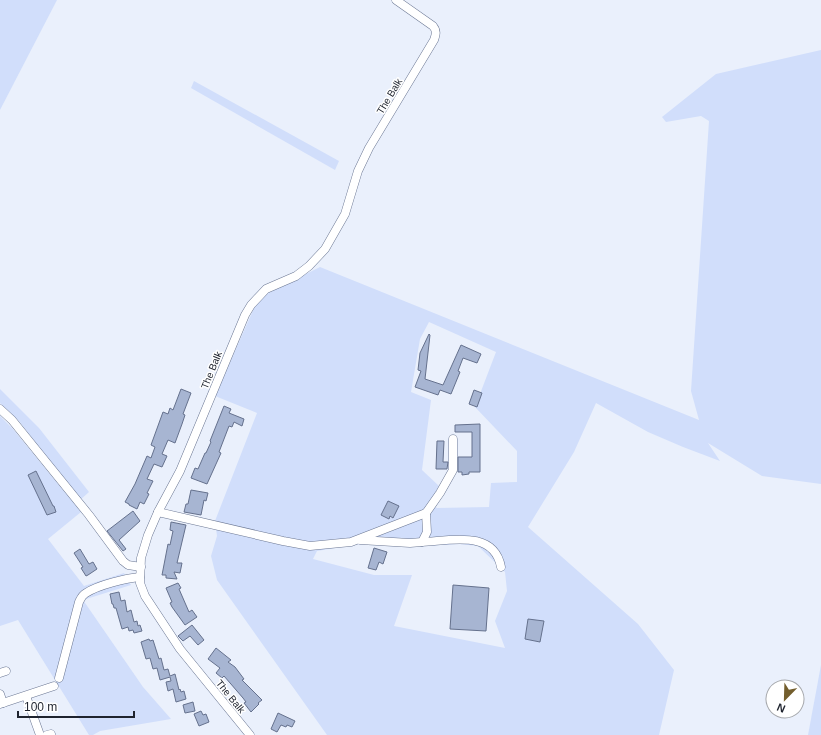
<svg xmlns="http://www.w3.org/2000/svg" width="821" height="735" viewBox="0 0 821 735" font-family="Arial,sans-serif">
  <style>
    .green { fill: #d1defb; fill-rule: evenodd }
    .building { fill: #a7b5d2; stroke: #65718d }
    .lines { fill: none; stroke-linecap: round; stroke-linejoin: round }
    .minor-casing { stroke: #6b7793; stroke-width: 9 }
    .minor { stroke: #fff; stroke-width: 8 }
    .labels { text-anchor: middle; stroke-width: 3; stroke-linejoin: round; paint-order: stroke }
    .street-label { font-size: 10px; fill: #1e232e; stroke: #fff }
  </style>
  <rect width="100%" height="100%" fill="#eaf0fc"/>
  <!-- green -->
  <g class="green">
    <path d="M0 0H57L0 110Z"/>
    <path d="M821 50V484L762 476 708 443 720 461 683 447 648 432 596 403 574 452 528 527 638 624 674 670 659 735H327L217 580 211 556 217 536 215 521 257 413 215 396 255 306 268 293 320 267 699 420 691 391 709 121 701 116 666 122 662 117 716 74ZM429 322 496 352 475 407 517 451V482L491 483 489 507 437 508 429 503 439 486 422 470 431 400 411 392 420 339ZM359 544 421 546 459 544 478 546 505 572 507 591 495 621 505 648 394 626 412 575H374L313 559 317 551Z"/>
    <path d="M194 81 339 161 335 170 191 88Z"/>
    <path d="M0 389 39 428 89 492 80 500 19 421 0 403Z"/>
    <path d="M0 416 12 428 81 512 48 539 84 586 124 573 131 585 83 600 143 687 171 719 100 731 93 735H89L18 620 0 626Z"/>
    <path d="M821 665V735H808Z"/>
  </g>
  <!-- building -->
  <g class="building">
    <path d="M429 334 430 335 425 379 443 385 461 345 481 354 477 363 463 358 458 371 460 372 451 394 440 390 438 395 415 387 421 371 418 370 420 353Z"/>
    <path d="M181 389 191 393 183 414 185 415 182 424 175 443 168 440 162 454 167 456 162 467 154 464 147 479 153 481 147 493 149 494 144 504 140 502 137 509 129 505V504L125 502 135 484 147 456 151 458 155 447 151 445 163 412 168 414 170 408 173 410Z"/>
    <path d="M474 390 482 393 477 407 469 404Z"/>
    <path d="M224 406 231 409 229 413 244 419 242 426 234 422 232 427 229 426 219 452 221 453 207 484 191 478 195 468 198 469 205 453H206L211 442 210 441Z"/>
    <path d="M480 424V472H469V474L462 475V472H458V457H472V432H455V425Z"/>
    <path d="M437 441H444L443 462H448L447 469H436Z"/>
    <path d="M36 471 53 506H54L56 512 47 515 28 475Z"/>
    <path d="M191 490 208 493 206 501 204 500 201 515 184 512 186 504H188Z"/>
    <path d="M388 501 399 506 393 518 390 516 389 519 381 515Z"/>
    <path d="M133 511 140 521 119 540 126 549 123 551 107 531Z"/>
    <path d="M171 522 186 525 177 563H182L180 573 174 572 177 579 166 578V575H162L168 544 170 545 173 531 170 530Z"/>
    <path d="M374 548 387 552 383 564 379 562 376 570 368 568Z"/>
    <path d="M80 549 89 564 93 562 97 569 88 575 86 576 81 568 83 567 74 553Z"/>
    <path d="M178 583 181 588 179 589 189 612 192 610 197 617 185 625 172 607 170 603 172 602 166 588Z"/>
    <path d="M453 585 489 588 486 631 450 629Z"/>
    <path d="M119 592 121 601 125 600 127 612 131 610 134 622 137 621 138 626 140 625 142 631 134 633 133 630 129 631 128 627 122 629 116 608H114L113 604H112L110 594Z"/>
    <path d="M528 619 544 621 540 642 525 639Z"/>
    <path d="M192 625 204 640 198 645 190 636 183 641 178 636Z"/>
    <path d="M149 639 150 641 153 640 159 659 161 658 164 670 168 669 170 676 175 674 179 690 180 689 181 692 184 691 186 699 176 702 173 689 168 691 166 682 171 681 170 677 160 680 157 668 153 669 150 658 146 659 141 642Z"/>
    <path d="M216 648 231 660 228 662 235 667 244 679 242 680 262 700 258 703 259 704 251 712 244 703 246 702 243 698 224 676 222 678 216 673 220 668 208 659Z"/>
    <path d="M193 702 195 711 185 713 183 705Z"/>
    <path d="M201 711 203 715 206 714 209 722 199 726 194 714Z"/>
    <path d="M278 713 295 721 292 727 287 725 286 727 281 725 277 732 271 729Z"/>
  </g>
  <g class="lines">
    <defs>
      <g id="minor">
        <path d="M0 409 12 420 89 515 123 561 128 565 141 567"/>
        <path d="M158 512 283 541 310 546 351 542 426 513 440 493 453 470V439"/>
        <path d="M360 540 410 543 422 542 427 532 426 513"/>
        <path d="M422 542C449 541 494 529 501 567"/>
        <path d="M0 673 6 671"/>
        <path d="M59 678 79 602C81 598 82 595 86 593 98 585 127 578 140 577"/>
        <path d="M0 694 3 703"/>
        <path d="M26 696 40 735"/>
        <path d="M0 704 54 686"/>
        <path d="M47 735 51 734"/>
        <path d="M250 735 180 649 145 596 140 583 141 558 148 535 158 512 180 471 245 315 251 305 266 289 296 276 309 266 325 249 345 214 358 171 369 148 434 40C436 34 437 31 433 26L396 0"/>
      </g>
    </defs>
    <!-- minor casing -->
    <use href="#minor" class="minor-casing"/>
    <!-- minor -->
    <use href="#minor" class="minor"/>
  </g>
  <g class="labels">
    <!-- street labels -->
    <g class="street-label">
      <text transform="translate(389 96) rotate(-59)" y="4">The Balk</text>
      <text transform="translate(211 370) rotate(-68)" y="4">The Balk</text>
      <text transform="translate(231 696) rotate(51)" y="4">The Balk</text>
    </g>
  </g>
  <!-- north arrow -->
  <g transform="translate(785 699) rotate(203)"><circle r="19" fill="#ffffff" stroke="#a5a7ab"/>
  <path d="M0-3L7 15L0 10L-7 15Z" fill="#735e2d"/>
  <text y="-6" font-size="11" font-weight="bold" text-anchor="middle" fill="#1e232e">N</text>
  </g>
  <!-- scale -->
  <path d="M18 711v6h116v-6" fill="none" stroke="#1e232e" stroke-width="2"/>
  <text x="24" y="711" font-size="12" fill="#1e232e" stroke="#ffffff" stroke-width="3" paint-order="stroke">100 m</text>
</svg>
